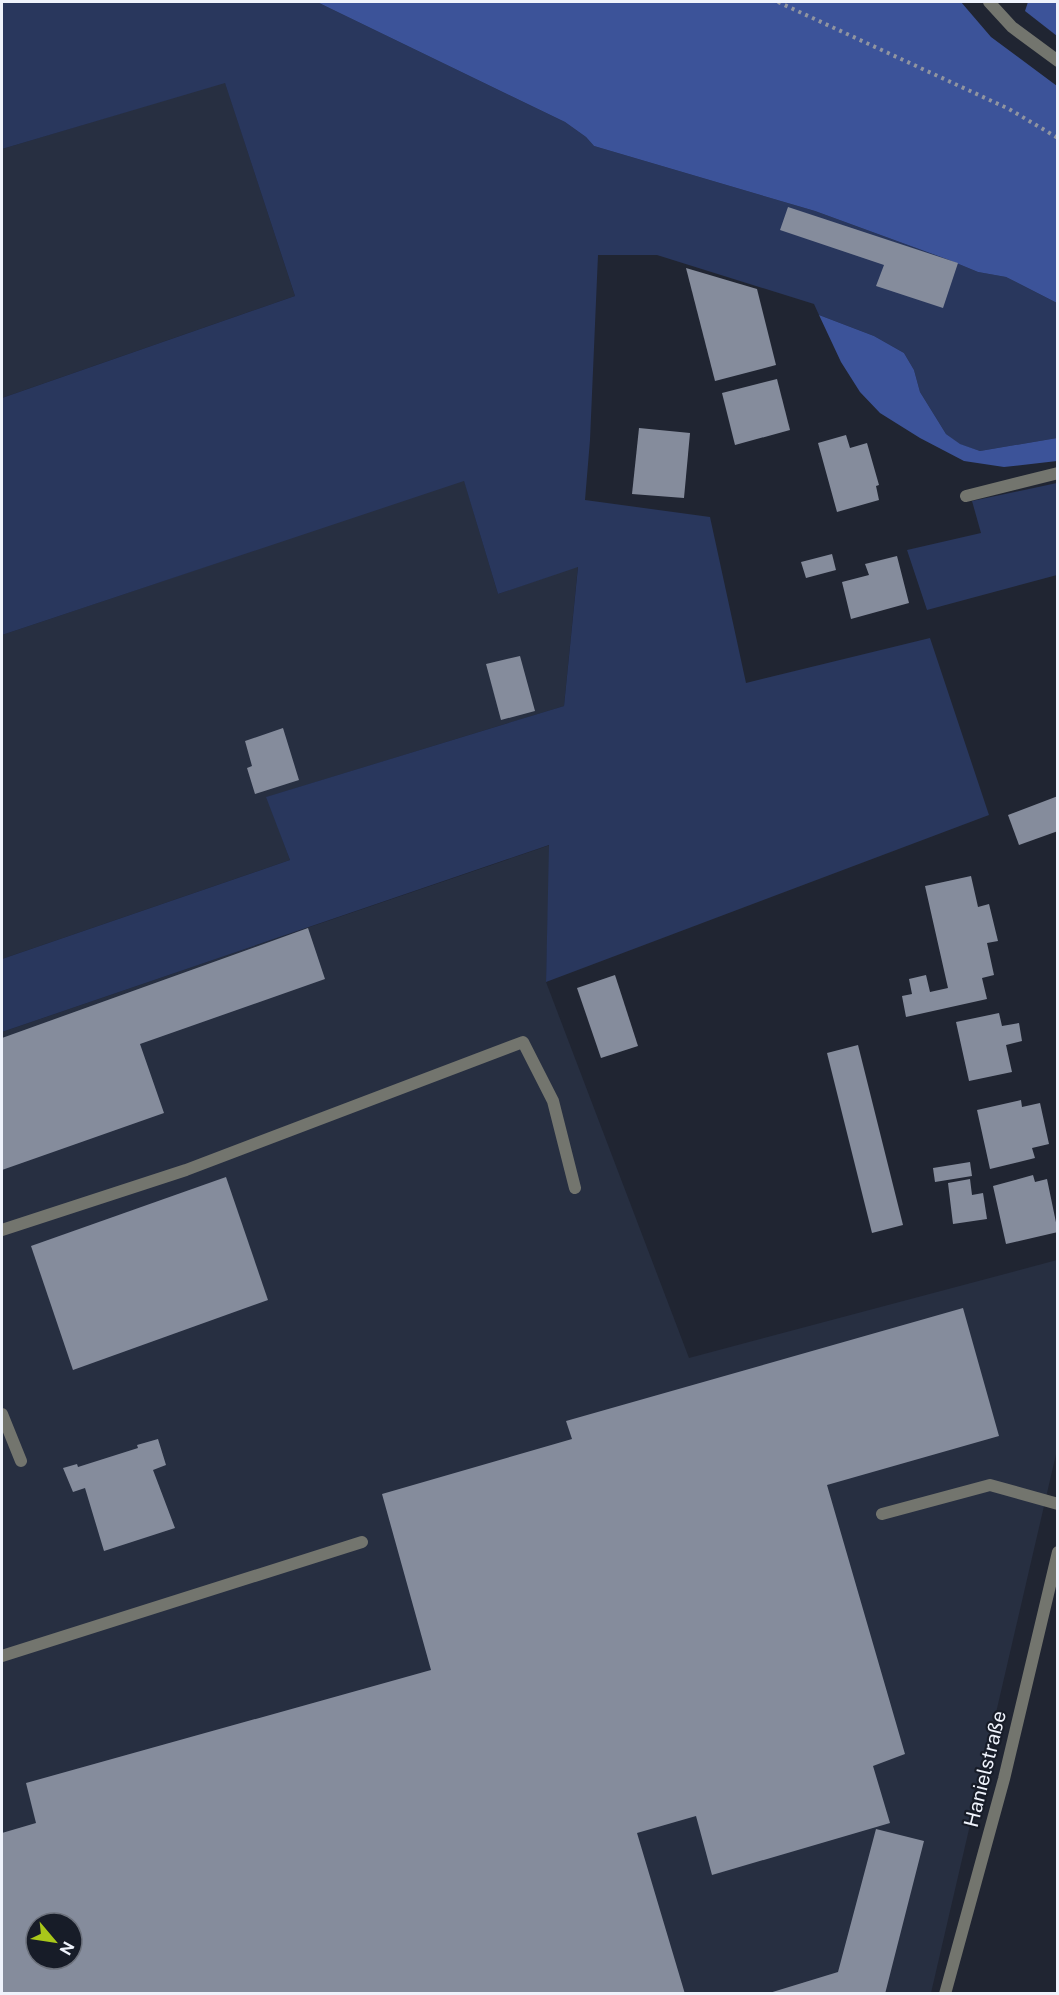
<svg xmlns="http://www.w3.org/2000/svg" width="1059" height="1995" viewBox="0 0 1059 1995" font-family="'Public Sans',sans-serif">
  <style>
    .built { fill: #272f41; fill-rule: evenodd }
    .green { fill: #29375d }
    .forest { fill: #3c5399 }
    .building { fill: #858c9c; fill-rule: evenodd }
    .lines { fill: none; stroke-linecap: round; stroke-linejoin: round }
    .path { stroke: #9195a0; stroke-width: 4; stroke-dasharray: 3 4.5; stroke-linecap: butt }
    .lane { stroke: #73756e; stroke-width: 12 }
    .street { stroke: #73756e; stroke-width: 12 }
    .labels { text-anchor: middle; stroke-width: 4.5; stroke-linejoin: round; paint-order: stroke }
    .street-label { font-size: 20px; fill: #eff3fc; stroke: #171c28 }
  </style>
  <rect width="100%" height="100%" fill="#202532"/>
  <!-- built -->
  <g class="built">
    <path d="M225 82 295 296 2 398V149Z"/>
    <path d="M464 480 498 594 578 566 564 706 267 797 290 860 2 959V635Z"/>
    <path d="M550 845 546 982 689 1358 1057 1260V1450L931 1993H2V1032ZM36 1923H72V1959H36Z"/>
  </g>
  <!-- green -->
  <g class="green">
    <path d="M2 2H317L565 122 586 137 594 146 815 211 949 260 978 272 1006 277 1057 303V438L980 451 959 444 946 434 920 392 914 370 904 353 874 336 819 315 814 304 657 255H598L590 440 585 500 710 517 746 683 930 638 989 815 546 982 549 845 2 1032V959L290 860 266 797 564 706 578 567 498 594 464 481 2 635V398L295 296 225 83 2 149Z"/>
    <path d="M1057 483V575L927 610 907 550 981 533 972 501Z"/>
  </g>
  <!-- forest -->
  <g class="forest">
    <path d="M317 2H961L991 37 1057 86V303L1006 277 978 272 949 260 815 211 594 146 586 137 565 122Z"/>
    <path d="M1028 2H1057V36L1025 11Z"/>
    <path d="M819 315 874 336 904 353 914 370 920 392 946 434 960 444 980 451 1057 438V461L1004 467 964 461 920 438 880 413 860 392 841 362Z"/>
  </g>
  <!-- building -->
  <g class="building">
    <path d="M788 207 958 263 943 308 876 286 884 265 780 230Z"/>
    <path d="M686 268 757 289 776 365 715 381Z"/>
    <path d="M777 379 790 430 735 445 722 393Z"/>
    <path d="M639 428 690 433 684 498 632 494Z"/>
    <path d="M846 435 850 448 867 443 879 485 876 486 879 500 837 512 818 443Z"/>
    <path d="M832 554 836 570 806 578 801 562Z"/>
    <path d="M897 556 909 603 851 619 842 582 869 575 865 564Z"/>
    <path d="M520 656 535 711 501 720 486 664Z"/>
    <path d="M283 728 299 780 255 794 247 768 252 766 245 741Z"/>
    <path d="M1058 796V831L1019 845 1008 815Z"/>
    <path d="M971 876 978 907 989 904 998 941 987 943 994 975 982 978 987 999 906 1017 902 996 912 994 909 979 926 975 930 992 948 988 925 886Z"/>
    <path d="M308 928 325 979 140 1044 164 1113 2 1170V1038Z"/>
    <path d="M615 975 638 1046 601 1058 577 988Z"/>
    <path d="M999 1013 1002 1026 1019 1023 1022 1041 1006 1045 1012 1072 969 1081 956 1022Z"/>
    <path d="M858 1045 903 1225 872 1233 827 1053Z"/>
    <path d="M1021 1100 1022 1107 1040 1103 1049 1144 1032 1148 1035 1158 990 1169 977 1110Z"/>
    <path d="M970 1162 972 1176 935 1182 933 1168Z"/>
    <path d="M1033 1175 1035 1182 1047 1179 1058 1232 1006 1244 993 1186Z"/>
    <path d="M226 1177 268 1300 73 1370 31 1246Z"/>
    <path d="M970 1179 972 1195 983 1193 987 1219 953 1224 948 1183Z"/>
    <path d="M963 1308 999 1436 827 1485 905 1754 873 1766 890 1823 712 1875 696 1816 637 1833 685 1994H2V1833L36 1823 26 1783 431 1670 382 1494 572 1439 566 1421ZM36 1923H72V1959H36Z"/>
    <path d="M158 1439 166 1465 153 1470 175 1528 104 1551 85 1488 73 1492 63 1468 77 1464 78 1467 138 1448 137 1445Z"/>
    <path d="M876 1829 924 1841 885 1994H766L838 1972Z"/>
  </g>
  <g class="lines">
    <!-- path -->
    <path class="path" d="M778 2 1009 109 1058 138"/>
    <!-- lane -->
    <g class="lane">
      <path d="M966 496 1058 473"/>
      <path d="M2 1230 186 1170 523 1042 553 1101 575 1188"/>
      <path d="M2 1414 21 1461"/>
      <path d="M882 1514 990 1485 1058 1504"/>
      <path d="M2 1656 362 1542"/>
    </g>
    <!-- street -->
    <g class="street">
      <path d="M989 2 1012 27 1058 61"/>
      <path d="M945 1994 1004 1779 1058 1552"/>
    </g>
  </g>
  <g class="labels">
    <!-- street labels -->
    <g class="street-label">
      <text transform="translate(985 1769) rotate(-76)" y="7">Hanielstraße</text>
    </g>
  </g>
  <!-- border -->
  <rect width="1059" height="1995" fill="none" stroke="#eff3fc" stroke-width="6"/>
  <!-- north arrow -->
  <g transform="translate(54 1941) rotate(119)"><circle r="28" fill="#171c28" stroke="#6d727d" stroke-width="1.5"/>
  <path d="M0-4.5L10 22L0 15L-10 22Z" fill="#a9c71a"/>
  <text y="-9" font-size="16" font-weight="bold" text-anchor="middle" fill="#eff3fc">N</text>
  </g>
</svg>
